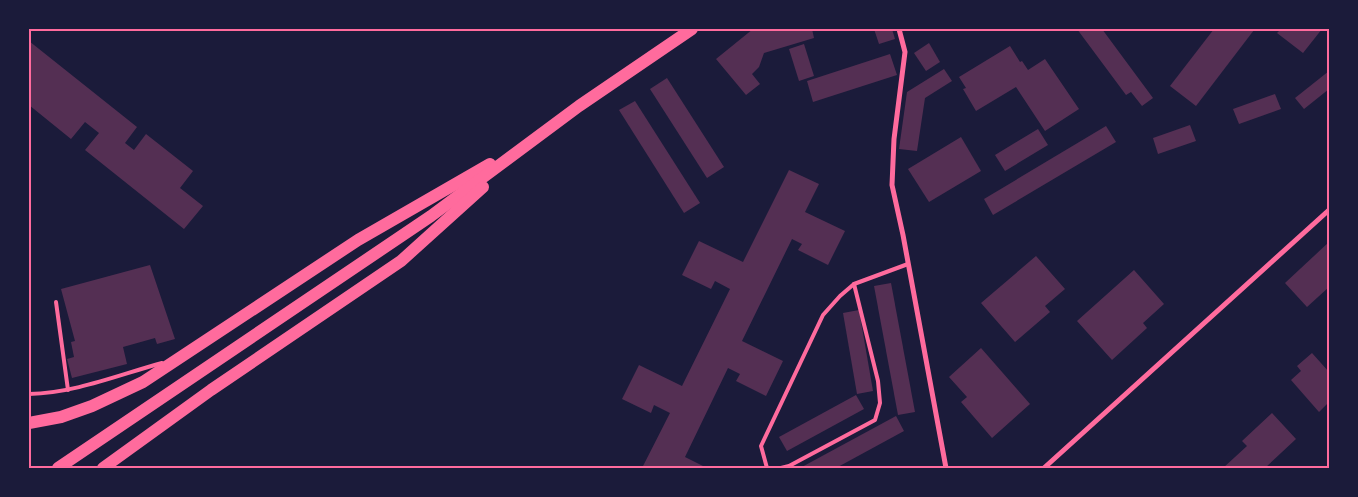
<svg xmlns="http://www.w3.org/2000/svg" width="1358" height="497" viewBox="0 0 1358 497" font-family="'Crimson Pro',serif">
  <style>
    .building { fill: #542f53 }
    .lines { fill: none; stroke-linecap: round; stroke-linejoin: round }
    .service { stroke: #ff6b9d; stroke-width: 4 }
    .minor { stroke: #ff6b9d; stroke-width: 5 }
    .primary { stroke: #ff6b9d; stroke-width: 12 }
    .neatline { fill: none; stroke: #ff6b9d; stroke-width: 2 }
  </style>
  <rect width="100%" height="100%" fill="#1b1b3a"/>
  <!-- building -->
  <g class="building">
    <path d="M753 29H812L814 38 764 53 759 67 752 74 760 84 746 95 716 59Z"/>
    <path d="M874 29H892L895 39 879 44Z"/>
    <path d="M1077 29H1102L1153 98 1142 106 1131 92 1126 95Z"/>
    <path d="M1214 29H1252L1254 30 1196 106 1170 86Z"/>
    <path d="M1281 29H1322L1303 53 1277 33Z"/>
    <path d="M29 41 137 127 125 143 134 150 146 134 193 171 180 188 203 206 184 229 85 150 99 133 85 122 71 139 29 105Z"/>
    <path d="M929 43 940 62 926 71 914 53Z"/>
    <path d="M804 44 814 76 799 81 789 49Z"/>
    <path d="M1010 46 1020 62 1022 61 1028 70 1045 59 1079 109 1045 131 1016 87 976 111 963 89 966 88 959 77Z"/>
    <path d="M890 54 897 75 813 102 807 81Z"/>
    <path d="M944 69 952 81 925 98 917 151 899 149 907 92Z"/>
    <path d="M1329 71V89L1304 109 1295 98Z"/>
    <path d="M667 78 724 167 707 178 650 89Z"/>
    <path d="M1275 94 1281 109 1239 124 1233 109Z"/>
    <path d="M635 101 700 203 684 213 619 110Z"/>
    <path d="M1190 125 1196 141 1158 154 1153 138Z"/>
    <path d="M1106 126 1116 142 993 215 984 199Z"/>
    <path d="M1038 129 1048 145 1005 171 995 155Z"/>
    <path d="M961 137 981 171 929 202 908 169Z"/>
    <path d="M789 170 819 184 805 212 845 231 828 265 798 250 802 244 792 239 742 341 783 361 766 396 736 381 740 374 728 368 685 457 707 468H642L670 413 654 405 651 413 622 399 639 365 682 386 730 289 715 281 711 289 682 275 699 241 743 262Z"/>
    <path d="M1329 242V287L1307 307 1285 283Z"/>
    <path d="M1036 256 1065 289 1045 306 1050 312 1015 342 981 303Z"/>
    <path d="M150 265 175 339 157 344 155 338 123 347 127 364 72 378 67 359 74 357 71 342 75 341 61 289Z"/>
    <path d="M1134 270 1164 304 1143 323 1147 328 1112 360 1077 321Z"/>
    <path d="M891 283 915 412 898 415 874 286Z"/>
    <path d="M859 310 873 391 857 394 843 313Z"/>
    <path d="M981 348 1030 404 992 438 961 402 967 397 949 377Z"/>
    <path d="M1312 353 1329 372V402L1319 412 1291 380 1301 371 1297 366Z"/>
    <path d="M856 395 864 409 787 451 779 437Z"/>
    <path d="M1272 413 1296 439 1265 468H1223L1247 446 1242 441Z"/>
    <path d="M896 416 904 431 836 468H800Z"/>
  </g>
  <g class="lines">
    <!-- service -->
    <g class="service">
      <path d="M56 302 68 390"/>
      <path d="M29 394C75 393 118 375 162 363"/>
      <path d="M767 468 761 446 823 315 840 296 854 284 908 264"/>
      <path d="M781 468 789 466 875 420 880 403 878 381 854 284"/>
    </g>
    <!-- minor -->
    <g class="minor">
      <path d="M899 29 905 52 894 139 892 185 903 235 946 468"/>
      <path d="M1044 468 1329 210"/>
    </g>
    <!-- primary -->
    <g class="primary">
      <path d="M29 423 61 417 92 406 143 382 358 240 490 164"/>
      <path d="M58 468 431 216 579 106 692 29"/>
      <path d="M103 468 211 390 401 261 483 187"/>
    </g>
  </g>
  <!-- border -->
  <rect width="1358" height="497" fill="none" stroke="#1b1b3a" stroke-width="60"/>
  <rect x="30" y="30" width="1298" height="437" class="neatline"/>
</svg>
